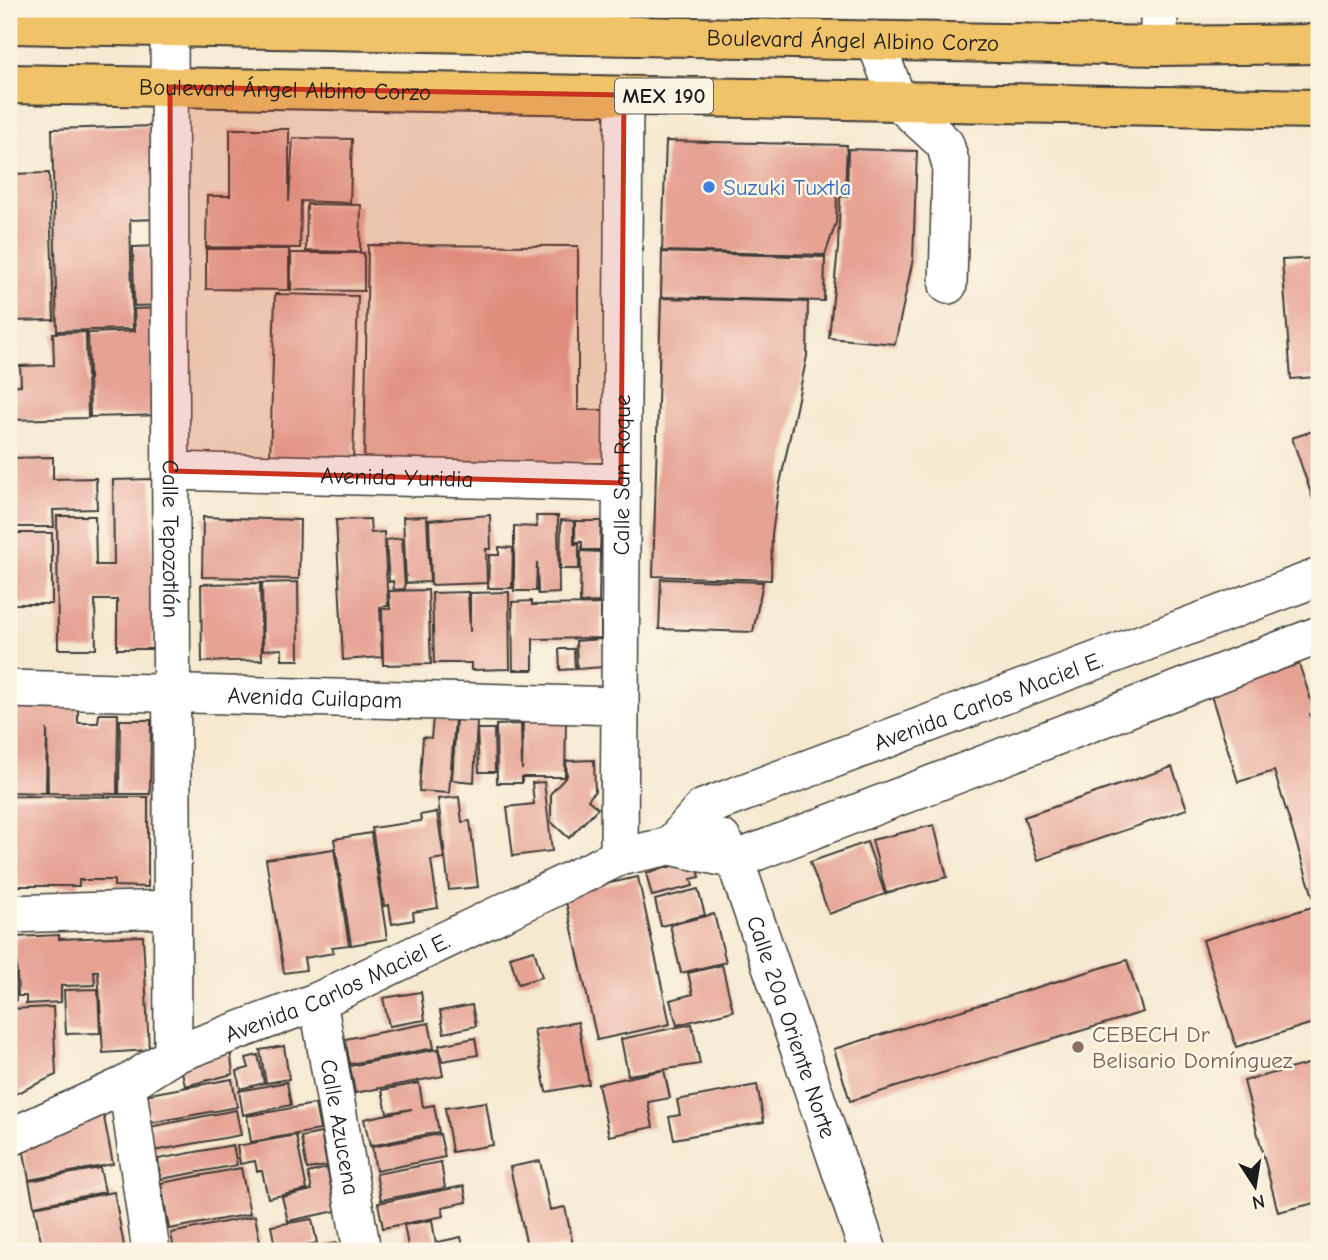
<svg xmlns="http://www.w3.org/2000/svg" width="1328" height="1260" viewBox="0 0 1328 1260" font-family="'Comic Neue',sans-serif">
  <style>
    .building { fill: #e6a394 }
    .lines { fill: none; stroke-linecap: round; stroke-linejoin: round }
    .minor-casing { stroke: #3d3b37; stroke-width: 40 }
    .major-casing { stroke: #3d3b37; stroke-width: 42 }
    .minor { stroke: #fff; stroke-width: 37 }
    .major { stroke: #f1c369; stroke-width: 38 }
    .marked { fill: #c8321e; fill-opacity: 0.2; stroke: #c8321e; stroke-width: 5; stroke-linejoin: round }
    .shop-dot { fill: #3f7fe0; stroke: #fcf5e5; stroke-width: 2.5 }
    .education-dot { fill: #8d6e63; stroke: #fcf5e5; stroke-width: 2.5 }
    .labels { text-anchor: middle; stroke-width: 5; stroke-linejoin: round; paint-order: stroke }
    .shield { fill: #fcf5e5; stroke: #5f5d58; stroke-width: 2 }
    .shield-label { font-size: 21px; font-weight: bold; fill: #1c1c1c }
    .street-label { font-size: 23px; fill: #1c1c1c; stroke: #fcf5e5 }
    .shop-label { font-size: 23px; fill: #366cbe; stroke: #fcf5e5; text-anchor: start }
    .education-label { font-size: 23px; fill: #785e54; stroke: #fcf5e5; text-anchor: start }
  </style>
  <rect width="100%" height="100%" fill="#fcf5e5"/>
  <filter id="ink" filterUnits="userSpaceOnUse"><feTurbulence type="fractalNoise" baseFrequency=".0143" numOctaves="2"/><feDisplacementMap in="SourceGraphic" scale="14" xChannelSelector="R" yChannelSelector="G"/><feConvolveMatrix kernelMatrix="1 2 1 2 8 2 1 2 1" color-interpolation-filters="sRGB"/></filter>
  <filter id="wash" filterUnits="userSpaceOnUse"><feTurbulence type="fractalNoise" baseFrequency=".00686" numOctaves="4" result="noise"/><feDisplacementMap in="SourceGraphic" scale="28" xChannelSelector="R" yChannelSelector="G"/><feGaussianBlur stdDeviation="1.57" result="paint"/><feColorMatrix in="noise" values="0 0 0 0 0 0 0 0 0 0 0 0 0 0 0 0 0 1.4 0 .05"/><feComposite in="paint" operator="in"/></filter>
  <g filter="url(#wash)">
    <rect width="100%" height="100%" fill="#f5e9d0"/>
    <g id="blocks">
      <!-- building -->
      <g class="building">
        <path d="M154 126 157 219 130 220 133 329 57 331 52 129Z"/>
        <path d="M230 129H289V202L293 138 352 139 350 203 301 201 300 248 206 247 207 196H230Z"/>
        <path d="M666 141 847 145 845 193H837L836 223 825 255 662 251Z"/>
        <path d="M848 149 917 151 913 259 895 344 829 338 838 248 840 196 847 197Z"/>
        <path d="M49 173 54 320 9 321V174Z"/>
        <path d="M307 204 361 205 360 252 306 251Z"/>
        <path d="M368 245 578 246V410H606L605 463H364Z"/>
        <path d="M159 246 160 305 134 306 133 247Z"/>
        <path d="M206 249H289V290L206 289Z"/>
        <path d="M662 252 825 257 824 301 661 297Z"/>
        <path d="M291 253H364V291L291 290Z"/>
        <path d="M1319 258V350H1314L1316 377 1291 379 1282 260Z"/>
        <path d="M275 294 358 296 353 461 270 459Z"/>
        <path d="M661 298 808 302 807 356 778 493 772 534 771 580 653 576Z"/>
        <path d="M163 308 166 415 90 417 88 333 135 331 134 309Z"/>
        <path d="M86 332 88 418 9 420V386L21 385 20 366 54 365 53 333Z"/>
        <path d="M1316 430 1319 439V504L1315 505 1292 438Z"/>
        <path d="M53 457V479L96 478 97 509 53 510 54 527H9V458Z"/>
        <path d="M152 479 153 649H117V600H95L96 649H58L57 516H95L96 565H114L113 480Z"/>
        <path d="M490 515 491 549H486L487 583 431 585 429 520Z"/>
        <path d="M427 516 430 582 406 583 403 517Z"/>
        <path d="M536 516H558L559 593 538 594 537 562 536 591H514V526L537 527Z"/>
        <path d="M203 517 300 520 299 579 202 577Z"/>
        <path d="M370 519 371 533 384 532 388 606 380 607 382 657 343 660 336 520Z"/>
        <path d="M561 520 574 521V544H579V569H560Z"/>
        <path d="M575 521H601L600 550H582V542H575Z"/>
        <rect x="9" y="533" width="43" height="71"/>
        <path d="M402 538 405 589 394 590 393 581 389 582 386 540Z"/>
        <path d="M499 547 513 548 512 588H488L489 555H499Z"/>
        <path d="M581 551 600 552 599 602 580 603Z"/>
        <path d="M661 579 763 582 753 632 659 629Z"/>
        <path d="M298 582 299 660H282V649L263 650 262 583Z"/>
        <path d="M260 583 262 660 202 662 201 584Z"/>
        <path d="M428 590 431 664 383 665 382 609H390L389 591Z"/>
        <path d="M468 592 470 632V593L509 592 510 669 471 670V663H434L432 593Z"/>
        <path d="M532 601V605L601 604V638L533 639V670H513L512 602Z"/>
        <path d="M601 639 603 667 577 669 576 641Z"/>
        <path d="M559 649H574L575 669 560 670Z"/>
        <path d="M1299 664 1315 712 1310 714 1319 742V916L1274 771 1238 782 1210 692Z"/>
        <path d="M9 706 78 707V723H98L99 714H118L117 794 48 793 47 729 46 793 9 792Z"/>
        <path d="M433 718 455 719 449 793 419 791 423 737 431 738Z"/>
        <path d="M523 718H566L565 777H522V783H497L496 725 521 724 522 770Z"/>
        <path d="M456 719 477 721 474 782 452 780Z"/>
        <path d="M120 720H151L150 794H119Z"/>
        <path d="M477 729H494L495 772H479Z"/>
        <path d="M594 760 595 791 588 800 598 808 569 838 551 822V793L567 776 566 761Z"/>
        <path d="M1172 767 1187 809 1038 860 1024 817Z"/>
        <path d="M544 782 552 851 513 856 507 807 534 804 532 783Z"/>
        <path d="M9 796 148 797V887L114 886V880H79V886H9Z"/>
        <path d="M459 797 462 822 470 821 478 887 449 890 438 799Z"/>
        <path d="M437 812 444 858 431 860 438 908 413 912 414 920 392 924 389 905 384 906 372 828 421 821 420 815Z"/>
        <path d="M934 825 947 877 886 893 872 840Z"/>
        <path d="M371 833 387 939 351 945 334 839Z"/>
        <path d="M867 842 885 894 829 914 810 862Z"/>
        <path d="M334 849 349 945 332 947 334 953 304 958 306 970 284 973 266 859Z"/>
        <path d="M696 860 700 877 691 879 693 886 652 896 646 873Z"/>
        <path d="M638 877 670 1024 597 1040 564 893Z"/>
        <path d="M698 889 705 915 661 926 655 900Z"/>
        <path d="M1312 907 1319 929V1021L1236 1047 1203 940Z"/>
        <path d="M714 914 726 962 681 973 670 925Z"/>
        <path d="M59 935V939L143 936 149 1050 103 1053 98 971H94L95 985 61 986V1002L26 1004V996H18L15 937Z"/>
        <path d="M9 937H14L16 1001H9Z"/>
        <path d="M534 950 542 977 518 984 510 957Z"/>
        <path d="M1127 960 1143 1012 850 1101 834 1049Z"/>
        <path d="M722 965 733 1011 677 1025 670 1000 693 994 688 973Z"/>
        <path d="M98 989 100 1033 66 1034 64 990Z"/>
        <path d="M421 992 425 1020 389 1026 383 998Z"/>
        <path d="M472 1005 476 1026 444 1033 440 1011Z"/>
        <path d="M53 1007 56 1075 9 1097V1009Z"/>
        <path d="M578 1022 589 1084 546 1092 534 1030Z"/>
        <path d="M429 1023 434 1048 350 1064 345 1039Z"/>
        <path d="M692 1024 700 1064 628 1075 621 1039Z"/>
        <path d="M475 1038 478 1055 442 1061 439 1045Z"/>
        <path d="M284 1046 289 1079 266 1083 260 1050Z"/>
        <path d="M230 1047 233 1074 185 1086 181 1066Z"/>
        <path d="M438 1049 443 1076 355 1093 350 1066Z"/>
        <path d="M258 1055 264 1083 240 1089 237 1071 249 1068 246 1058Z"/>
        <path d="M1319 1061V1202L1278 1212 1244 1081Z"/>
        <path d="M664 1070 670 1098 648 1102 653 1127 609 1136 598 1084Z"/>
        <path d="M232 1079 237 1107 150 1123 144 1095Z"/>
        <path d="M287 1082 291 1105 243 1115 239 1091Z"/>
        <path d="M419 1083 423 1107 434 1105 439 1132 370 1146 364 1119 412 1109 387 1113 382 1090Z"/>
        <path d="M757 1085 764 1122 674 1139 669 1117 680 1115 677 1100Z"/>
        <path d="M486 1102 493 1145 452 1152 445 1108Z"/>
        <path d="M315 1104 320 1130 251 1142 247 1116Z"/>
        <path d="M236 1110 241 1135 153 1151 149 1127Z"/>
        <path d="M103 1112 113 1164 29 1180 23 1147Z"/>
        <path d="M321 1133 327 1166 307 1169 301 1137Z"/>
        <path d="M440 1134 445 1157 376 1171 372 1147Z"/>
        <path d="M296 1135 307 1190 268 1198 262 1171H257L255 1161 240 1164 237 1146Z"/>
        <path d="M233 1145 237 1165 161 1179 158 1159Z"/>
        <path d="M540 1161 550 1210 565 1207 573 1245 528 1251 510 1167Z"/>
        <path d="M441 1162 445 1188 381 1200 376 1174Z"/>
        <path d="M100 1168 105 1192 34 1206 29 1181Z"/>
        <path d="M241 1168 250 1214 169 1229 161 1183Z"/>
        <path d="M327 1168 336 1211 288 1221 282 1197 312 1190 308 1173Z"/>
        <path d="M464 1186 467 1202 442 1207 444 1216 383 1228 378 1203Z"/>
        <path d="M114 1192 125 1251H43L34 1207Z"/>
        <path d="M255 1216 260 1242 213 1251H174L171 1233Z"/>
        <path d="M312 1219 317 1243 276 1251 271 1226Z"/>
        <path d="M432 1220 437 1251H409L404 1225Z"/>
        <rect x="1316" y="1230" width="3" height="21"/>
        <path d="M461 1237 464 1251H440L438 1242Z"/>
        <path d="M337 1243 339 1251H299V1250Z"/>
      </g>
    </g>
  </g>
  <g filter="url(#ink)">
    <use href="#blocks" fill-opacity="0" stroke="#3d3b37" stroke-width="2"/>
    <g class="lines">
      <defs>
        <g id="minor">
          <path d="M1159 9V46"/>
          <path id="s1" d="M169 25 173 1055"/>
          <path d="M875 40 898 101 945 144 951 165 948 285"/>
          <path id="s2" d="M171 471 621 483"/>
          <path id="s3" d="M9 689 620 706"/>
          <path id="s4" d="M722 839 735 860 868 1251"/>
          <path id="s5" d="M670 846 703 808 1319 577"/>
          <path id="s6" d="M619 857 624 95"/>
          <path d="M9 914 172 909"/>
          <path id="s7" d="M318 1001 362 1251"/>
          <path d="M127 1084 151 1251"/>
          <path id="s8" d="M9 1138 127 1084 173 1055 318 1001 619 857 670 846 735 860 1319 635"/>
        </g>
        <g id="major">
          <path id="s9" d="M9 24 1159 46 1319 44"/>
          <path id="s10" d="M9 84 1319 109"/>
        </g>
      </defs>
      <!-- minor casing -->
      <use href="#minor" class="minor-casing"/>
      <!-- major casing -->
      <use href="#major" class="major-casing"/>
      <!-- minor -->
      <use href="#minor" class="minor"/>
      <!-- major -->
      <use href="#major" class="major"/>
    </g>
  </g>
  <!-- marked area -->
  <path class="marked" d="M170 87 624 95 621 483 171 471Z"/>
  <!-- markers -->
  <circle class="shop-dot" cx="709" cy="187" r="7"/>
  <circle class="education-dot" cx="1078" cy="1047" r="7"/>
  <g class="labels">
    <!-- shield labels -->
    <rect class="shield" x="615" y="78.5" width="98" height="35" rx="5"/>
    <g class="shield-label">
      <text x="664" y="103">MEX 190</text>
    </g>
    <!-- street labels -->
    <g class="street-label">
      <text dy="8" stroke="none"><textPath href="#s9" startOffset="844">Boulevard Ángel Albino Corzo</textPath></text>
      <text dy="8" stroke="none"><textPath href="#s10" startOffset="276">Boulevard Ángel Albino Corzo</textPath></text>
      <text dy="8" stroke="none"><textPath href="#s6" startOffset="382">Calle San Roque</textPath></text>
      <text dy="8" stroke="none"><textPath href="#s2" startOffset="226">Avenida Yuridia</textPath></text>
      <text dy="8" stroke="none"><textPath href="#s1" startOffset="514">Calle Tepozotlán</textPath></text>
      <text dy="8" stroke="none"><textPath href="#s3" startOffset="306">Avenida Cuilapam</textPath></text>
      <text dy="8" stroke="none"><textPath href="#s5" startOffset="355">Avenida Carlos Maciel E.</textPath></text>
      <text dy="8" stroke="none"><textPath href="#s8" startOffset="362">Avenida Carlos Maciel E.</textPath></text>
      <text dy="8" stroke="none"><textPath href="#s4" startOffset="201">Calle 20a Oriente Norte</textPath></text>
      <text dy="8" stroke="none"><textPath href="#s7" startOffset="128">Calle Azucena</textPath></text>
    </g>
    <!-- shop labels -->
    <g class="shop-label">
      <text x="723" y="195">Suzuki Tuxtla</text>
    </g>
    <!-- education labels -->
    <g class="education-label">
      <text x="1092" y="1042">CEBECH Dr<tspan x="1092" dy="26">Belisario Domínguez</tspan></text>
    </g>
  </g>
  <!-- margin -->
  <rect width="1328" height="1260" fill="none" stroke="#fcf5e5" stroke-width="35"/>
  <!-- north arrow -->
  <g transform="translate(1255 1186) rotate(168)" stroke="#fcf5e5" stroke-width="5" paint-order="stroke">
  <path d="M0-5L12 26L0 18L-12 26Z" fill="#1c1c1c"/>
  <text y="-10" font-size="19" font-weight="bold" text-anchor="middle" fill="#1c1c1c">N</text>
  </g>
</svg>
